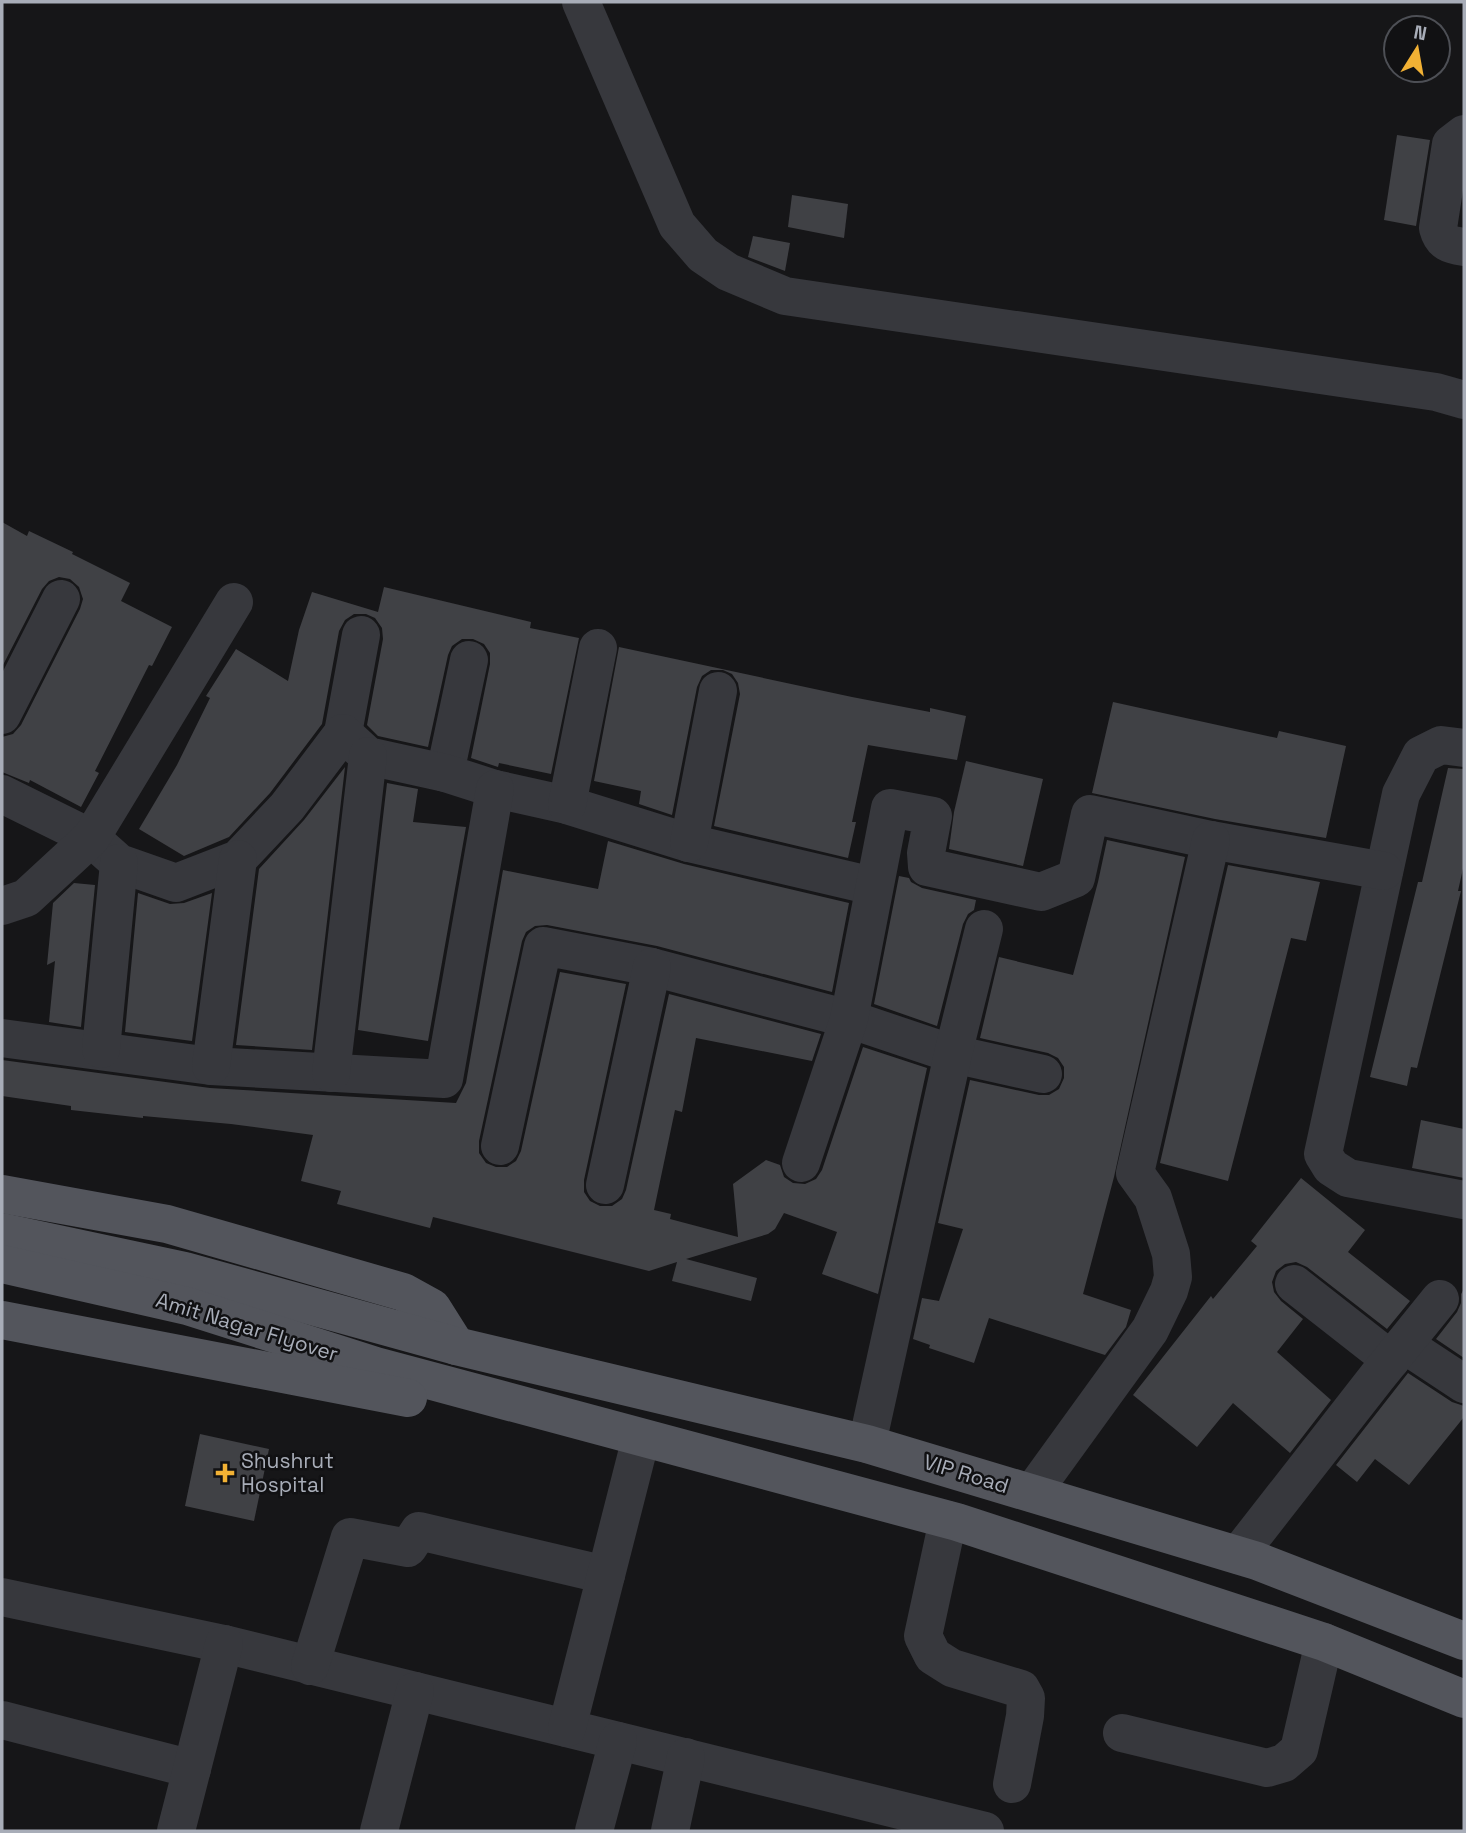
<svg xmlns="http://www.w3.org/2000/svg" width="1466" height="1833" viewBox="0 0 1466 1833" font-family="'Space Grotesk',sans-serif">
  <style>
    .building { fill: #404145 }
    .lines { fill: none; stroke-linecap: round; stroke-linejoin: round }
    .minor { stroke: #37383d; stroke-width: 38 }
    .major { stroke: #53555c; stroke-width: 38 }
    .poi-dot { fill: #f2b134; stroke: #111113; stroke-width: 2.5 }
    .labels { text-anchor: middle; stroke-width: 5; stroke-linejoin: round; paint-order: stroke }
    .street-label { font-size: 21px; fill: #a8adb8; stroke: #111113 }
    .poi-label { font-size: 21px; fill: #a8adb8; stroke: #111113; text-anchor: start }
  </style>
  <rect width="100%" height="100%" fill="#161618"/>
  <!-- building -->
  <g class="building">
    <path d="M1397 135 1430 140 1416 226 1384 220Z"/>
    <path d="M792 195 848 204 844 238 788 227Z"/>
    <path d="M753 236 790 243 785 271 748 257Z"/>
    <path d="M2 522 27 536 29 531 73 552 72 554 130 583 121 601 172 627 152 666 149 665 95 771 99 773 81 807 30 780 29 783 2 772V737L13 734 21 725 80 609 83 599 79 587 70 579 59 577 49 581 42 589 2 667Z"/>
    <path d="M384 587 531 622 530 628 579 638 551 774 499 763 498 767 471 758 490 664V653L484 644 473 639H462L452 646 448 655 428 747 378 736 367 725 383 639 382 628 375 618 366 614H354L345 620 339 631 322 724 270 793 229 837 184 856 139 829 177 765 210 698 206 696 236 649 288 681 299 630 312 592 378 612Z"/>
    <path d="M619 647 852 697 930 712V708L966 716 957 760 868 745 852 822H856L848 858 714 826 740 694 738 683 732 674 723 670H711L702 676 697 687 672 815 639 804 641 791 594 781Z"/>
    <path d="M1113 702 1277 738 1279 731 1346 746 1326 838 1215 819 1092 793Z"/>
    <path d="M966 761 1043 779 1023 866 949 849 954 812Z"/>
    <path d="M345 767 312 1050 236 1045 259 869 304 820Z"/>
    <path d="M1448 768 1464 769V864L1458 891H1461L1417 1068 1411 1067 1407 1086 1370 1077 1418 882H1422Z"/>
    <path d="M387 783 418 789 413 822 466 827 428 1041 358 1030Z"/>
    <path d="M1107 840 1185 857 1114 1177 1083 1294 1131 1310 1126 1327 1105 1355 989 1318 974 1363 929 1348 930 1345 913 1339 922 1298 939 1301 963 1229 938 1223 970 1080 1039 1095H1049L1059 1089 1064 1078V1067L1058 1058 1048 1053 980 1038 999 957 1073 975 1098 882Z"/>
    <path d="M608 841 684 864 849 903 832 992 657 946 547 925 535 926 526 932 522 941 479 1141V1153L486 1163 496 1167H507L516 1161 521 1151 560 972 626 984 584 1180V1192L590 1201 600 1206H612L622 1199 626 1190 669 994 821 1034 812 1061 696 1038 682 1112 675 1110 654 1210 671 1214 670 1219 738 1237 733 1184 766 1160 780 1165 784 1177 793 1183 805 1184 816 1179 822 1170 863 1047 927 1068 878 1294 822 1274 837 1232 784 1213 775 1229 768 1234 686 1259 757 1278 751 1301 672 1281 677 1262 649 1271 433 1217 430 1228 337 1204 341 1191 301 1181 313 1135 231 1124 143 1116V1118L71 1110V1106L2 1096V1060L210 1088 456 1103 466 1083 503 870 598 889Z"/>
    <path d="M1228 865 1320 882 1306 941 1291 938 1228 1181 1160 1163Z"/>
    <path d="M899 876 909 878 911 882 922 888 976 900 974 910 968 914 963 924 937 1026 874 1004Z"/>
    <path d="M74 883 95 885 81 1027 49 1022 55 961 47 965 53 903Z"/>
    <path d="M138 893 170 904 184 903 212 893 192 1041 125 1032Z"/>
    <path d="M1421 1120 1464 1129V1178L1412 1168Z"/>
    <path d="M1301 1178 1365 1230 1348 1252 1410 1301 1387 1329 1307 1267 1296 1262 1285 1264 1276 1271 1272 1282 1274 1292 1281 1301 1303 1319 1277 1352 1331 1400 1290 1453 1233 1403 1197 1447 1133 1395 1211 1296 1213 1299 1257 1246 1251 1241Z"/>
    <path d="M1464 1289V1358L1436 1339 1457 1312 1461 1303V1294Z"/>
    <path d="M1408 1373 1452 1402 1464 1406V1417L1409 1485 1375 1459 1357 1482 1336 1465Z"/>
    <path d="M200 1434 269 1449 254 1521 185 1506Z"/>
  </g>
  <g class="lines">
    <!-- minor -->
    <g class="minor">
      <path d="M581 2 677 225 703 255 728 272 785 296 1436 392 1464 400"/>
      <path d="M1464 134 1451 144 1438 228C1442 243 1450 245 1464 247"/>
      <path d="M2 715 61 599"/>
      <path d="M343 733 361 635"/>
      <path d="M1464 748 1441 745 1421 755 1401 794 1323 1154 1331 1167 1348 1178 1464 1200"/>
      <path d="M445 773 469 660"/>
      <path d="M2 794 91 838 119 863 176 883 238 859 287 807 343 733 368 756 445 773 495 789 567 805 689 843 873 886"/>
      <path d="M567 805 598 648"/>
      <path d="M689 843 718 691"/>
      <path d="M2 906 26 898 91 838 234 602"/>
      <path d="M2 1038 211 1066 444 1079 495 789"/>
      <path d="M101 1049 119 863"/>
      <path d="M211 1066 238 859"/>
      <path d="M331 1073 368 756"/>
      <path d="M500 1146 543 946 652 967 849 1019 953 1054 1043 1074"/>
      <path d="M801 1163 849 1019 890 808 933 816 926 853 927 867 1041 892 1076 878 1090 814 1211 840 1384 871"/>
      <path d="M605 1185 652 967"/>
      <path d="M1294 1284 1391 1360"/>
      <path d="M1405 1345 1464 1384"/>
      <path d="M867 1444 953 1054 984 929"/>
      <path d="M1032 1493 1150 1330 1169 1291 1173 1277 1171 1254 1153 1198 1135 1173 1211 840"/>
      <path d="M948 1520 923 1636 933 1656 952 1668 1021 1689 1026 1698 1025 1716 1012 1784"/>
      <path d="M1238 1555 1377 1377 1440 1299"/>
      <path d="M2 1597 224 1644 985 1831"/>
      <path d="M310 1666 350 1537 408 1548 419 1531 606 1575"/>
      <path d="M2 1720 192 1769"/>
      <path d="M567 1728 641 1438"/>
      <path d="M1122 1733 1267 1768 1284 1763 1299 1750 1324 1642"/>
      <path d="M176 1831 224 1644"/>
      <path d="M379 1831 415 1691"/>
      <path d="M594 1831 618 1741"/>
      <path d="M670 1831 686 1757"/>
    </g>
    <!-- major -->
    <g class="major">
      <path d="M2 1194 167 1224 403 1292 432 1308 456 1346"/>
      <path d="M2 1232 185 1271 456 1346 867 1444 1257 1561 1464 1641"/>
      <path d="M2 1264 187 1306 376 1366 957 1522 1324 1642 1464 1699"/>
      <path d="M2 1320 408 1398"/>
    </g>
  </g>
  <!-- markers -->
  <path class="poi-dot" d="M221.5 1462.5h7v7h7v7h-7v7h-7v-7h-7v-7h7z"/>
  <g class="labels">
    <!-- street labels -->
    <g class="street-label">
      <text transform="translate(247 1327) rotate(17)" y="7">Amit Nagar Flyover</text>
      <text transform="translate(966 1474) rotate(17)" y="7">VIP Road</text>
    </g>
    <!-- poi labels -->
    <g class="poi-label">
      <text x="241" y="1468">Shushrut<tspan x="241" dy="24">Hospital</tspan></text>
    </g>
  </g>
  <!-- border -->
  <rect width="1466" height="1833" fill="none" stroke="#a8adb8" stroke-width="7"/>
  <!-- north arrow -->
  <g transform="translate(1417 49) rotate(11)"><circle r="33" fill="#111113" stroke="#4d4f55" stroke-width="2"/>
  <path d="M0-5L12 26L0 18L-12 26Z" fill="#f2b134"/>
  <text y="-10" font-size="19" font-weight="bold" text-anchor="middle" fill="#a8adb8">N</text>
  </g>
</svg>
